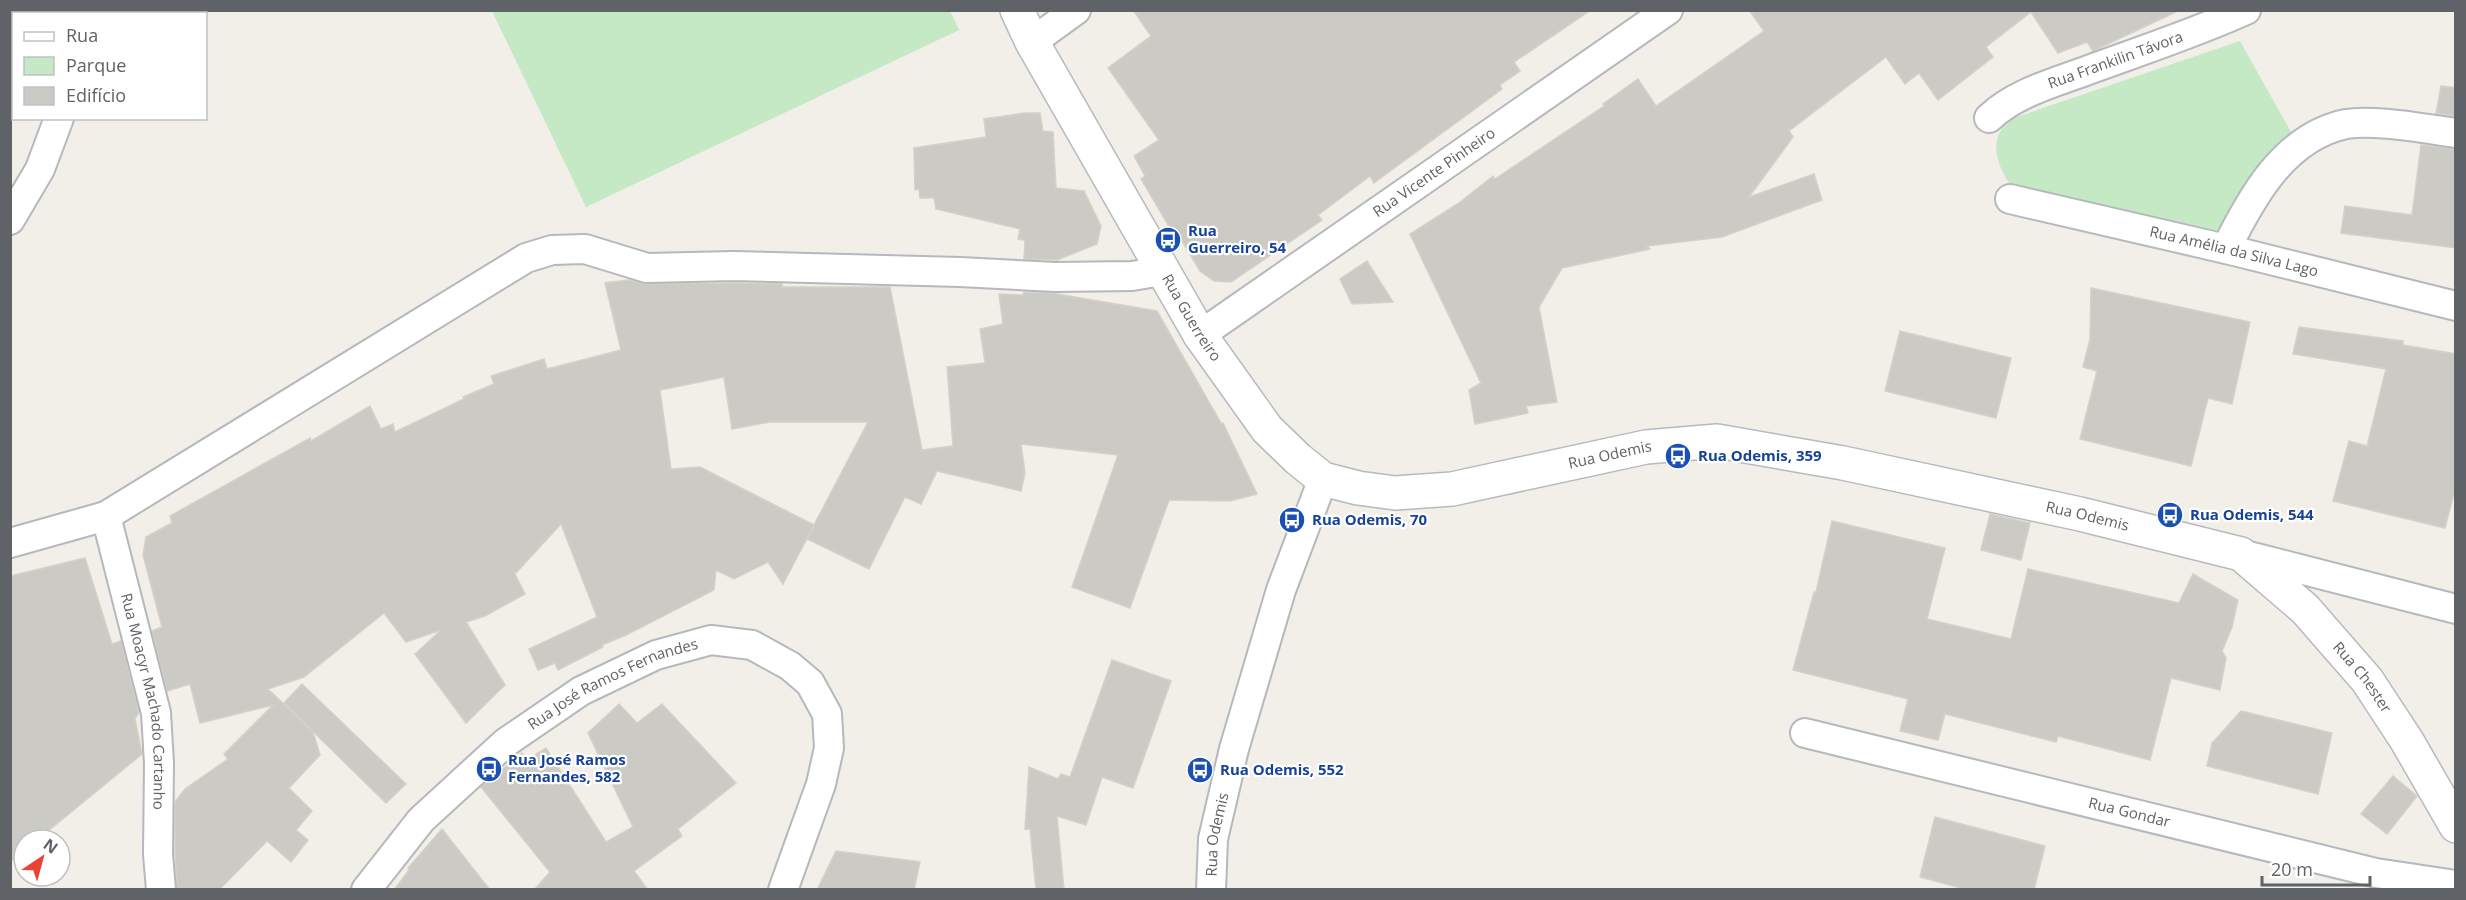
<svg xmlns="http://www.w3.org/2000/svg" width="2466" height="900" viewBox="0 0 2466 900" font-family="'Open Sans',sans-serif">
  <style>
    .green { fill: #c5e8c5 }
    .building { fill: #cccac5; stroke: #d6d1c6; stroke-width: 1.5; fill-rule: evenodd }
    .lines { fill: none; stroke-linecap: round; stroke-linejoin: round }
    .street-casing { stroke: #b5b8bc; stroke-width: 32 }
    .secondary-casing { stroke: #b6babf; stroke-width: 36 }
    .street { stroke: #fff; stroke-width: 28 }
    .secondary { stroke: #fff; stroke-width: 33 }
    .labels { text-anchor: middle; stroke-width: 4.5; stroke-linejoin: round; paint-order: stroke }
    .street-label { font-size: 15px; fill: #5f6368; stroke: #fff }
    .transit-label { font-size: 15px; font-weight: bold; fill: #164399; stroke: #fff; text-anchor: start }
  </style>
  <rect width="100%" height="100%" fill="#f1efe8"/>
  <!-- green -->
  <g class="green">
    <path d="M950 11 959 30 586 207 492 11Z"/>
    <path d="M2240 41 2291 132C2260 162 2239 192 2221 231L2012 187C2002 174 1990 150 2000 132 2002 127 2010 122 2014 118Z"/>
  </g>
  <!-- building -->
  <g class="building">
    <path d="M1133 10H1591L1514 62 1520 71 1500 85 1502 89 1374 183 1370 176 1318 215 1322 220 1231 282 1214 281 1200 271 1177 233 1174 235 1141 179 1145 176 1134 156 1159 140 1108 68 1151 36Z"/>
    <path d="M1749 10H2180L2093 51 2087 42 2058 53 2031 12 1986 47 1993 57 1938 100 1919 73 1905 84 1886 57 1789 131 1793 137 1749 197 1814 174 1822 200 1722 237 1647 246 1650 249 1562 268 1539 307 1557 402 1526 406 1528 413 1475 424 1469 390 1481 383 1410 234 1459 203 1493 176 1495 179 1604 106 1603 104 1638 79 1656 106 1764 31Z"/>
    <path d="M2441 86 2456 88V116L2436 113Z"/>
    <path d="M1024 113H1040L1043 131 1053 132 1056 188 1084 191 1101 226 1097 244 1057 260 1024 259 1025 240 1018 239 1020 229 936 209 934 198H920L919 189 915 190 914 148 986 137 984 119Z"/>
    <path d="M2421 145 2456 149V248L2341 233 2345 206 2412 215Z"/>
    <path d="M1367 261 1393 302 1352 304 1340 279Z"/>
    <path d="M629 280 647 284 734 283 782 284V287H890L922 450 953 446 947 367 985 363 980 329 1003 324 999 294 1023 295 1024 292 1051 293 1157 311 1221 423H1223L1257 494 1230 501 1169 500 1130 608 1072 587 1118 455 1021 444 1025 473 1021 491 937 471 921 504 905 497 869 569 807 539 814 525 783 584 768 562 734 579 716 570 714 590 626 635 602 645 603 647 558 670 555 663 538 670 529 649 597 617 561 524 515 574 525 594 485 616 466 622 505 685 466 723 415 654 441 630 406 642 384 613 304 677 268 689 313 732 320 755 289 788 312 811 296 830 308 840 291 862 267 841 219 890H177L175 853V802L185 789 228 759 224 754 273 705 200 723 190 684 167 691 152 631 162 627 143 555 146 537 172 523 170 516 310 438 311 441 370 406 381 429 393 424 395 432 464 399 463 397 494 384 491 376 544 359 547 369 621 350 605 283ZM724 377 732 429 770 422H868L814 525 700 467 671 469 660 390Z"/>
    <path d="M2091 288 2250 322 2232 404 2208 398 2191 466 2080 439 2097 371 2083 367 2090 339Z"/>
    <path d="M2299 327 2403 341V345L2456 354V485L2445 528 2333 501 2349 441 2367 446 2386 369 2293 354Z"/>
    <path d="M1900 331 2011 358 1996 418 1885 391Z"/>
    <path d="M1990 514 2030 523 2021 560 1981 550Z"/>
    <path d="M1832 521 1945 548 1927 619 2011 639 2028 569 2179 603 2193 574 2238 600 2232 627 2222 651 2226 658 2220 690 2171 678 2150 760 2058 736 2056 742 1945 714 1938 740 1900 731 1908 699 1793 670 1814 592H1816Z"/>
    <path d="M85 558 112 644 121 641 139 712 135 719 142 754 37 840H24V851L10 862V576Z"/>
    <path d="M1112 660 1171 681 1133 788 1102 777 1086 825 1057 816 1064 890H1036L1030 829H1025L1029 767 1058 779 1061 774 1070 777Z"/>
    <path d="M302 684 406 784 386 803 284 703Z"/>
    <path d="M619 704 637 723 662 704 736 783 678 829 682 836 634 871 648 890H534L550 872 481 787 522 753 527 760 546 748 606 842 633 827 588 733Z"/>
    <path d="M2241 711 2332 733 2318 794 2207 766 2212 743Z"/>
    <path d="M2393 776 2417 796 2387 834 2361 814Z"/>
    <path d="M1935 817 2045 846 2034 890H1968L1920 877Z"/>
    <path d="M442 829 490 890H394L409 870 408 868Z"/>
    <path d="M836 851 920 862 914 890H817Z"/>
  </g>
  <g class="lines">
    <defs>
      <g id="street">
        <path d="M69 10V14"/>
        <path d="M1032 42 1076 10"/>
        <path id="s1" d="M1989 118C2016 92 2057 82 2091 69 2143 50 2195 33 2246 10"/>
        <path id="s2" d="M2010 199 2226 249 2456 306"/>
        <path d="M10 220 40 169 59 118"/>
        <path d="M2226 249C2251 198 2284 137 2346 124 2374 119 2426 129 2456 133"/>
        <path id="s3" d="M1200 335 1668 10"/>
        <path id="s4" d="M106 516 156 713 159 763 158 854 161 890"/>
        <path d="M10 543 106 516 526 258 552 250 585 249 647 268 734 266 960 272 1055 277 1132 276 1162 271"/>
        <path d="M2241 554 2456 609"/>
        <path id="s5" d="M1805 733 2376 873 2456 885"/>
        <path id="s6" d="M366 890 421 820 505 743 581 691 656 655 711 640 752 645 790 666 810 683 827 714 829 748 821 784 783 890"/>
        <path id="s7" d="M1211 890 1213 839 1234 749 1281 590 1323 479"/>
      </g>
      <g id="secondary">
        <path id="s8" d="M1017 10 1032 42 1200 335 1267 429 1298 459 1323 479 1358 488 1395 493 1452 489 1646 447 1717 441 1843 463 2080 514 2241 554 2305 609 2367 680 2407 741 2456 826"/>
      </g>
    </defs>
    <!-- street casing -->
    <use href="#street" class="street-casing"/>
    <!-- secondary casing -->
    <use href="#secondary" class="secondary-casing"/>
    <!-- street -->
    <use href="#street" class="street"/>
    <!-- secondary -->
    <use href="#secondary" class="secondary"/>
  </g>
  <!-- icons -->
  <defs>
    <symbol id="bus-disc" viewBox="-11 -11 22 22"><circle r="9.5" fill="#1a4fb4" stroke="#fff"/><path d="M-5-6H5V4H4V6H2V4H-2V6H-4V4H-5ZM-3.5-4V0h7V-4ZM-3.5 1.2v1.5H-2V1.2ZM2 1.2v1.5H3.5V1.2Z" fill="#fff"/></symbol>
  </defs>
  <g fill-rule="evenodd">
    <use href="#bus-disc" x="1153" y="225" width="30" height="30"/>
    <use href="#bus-disc" x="1663" y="441" width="30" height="30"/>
    <use href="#bus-disc" x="2155" y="500" width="30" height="30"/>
    <use href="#bus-disc" x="1277" y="505" width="30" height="30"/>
    <use href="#bus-disc" x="474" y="754" width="30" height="30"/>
    <use href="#bus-disc" x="1185" y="755" width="30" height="30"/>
  </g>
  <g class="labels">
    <!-- street labels -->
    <g class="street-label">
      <text dy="5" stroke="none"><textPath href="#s1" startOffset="140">Rua Frankilin Távora</textPath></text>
      <text dy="5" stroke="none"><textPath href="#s3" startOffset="285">Rua Vicente Pinheiro</textPath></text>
      <text dy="5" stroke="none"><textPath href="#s2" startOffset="230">Rua Amélia da Silva Lago</textPath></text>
      <text dy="5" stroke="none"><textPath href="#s8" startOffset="354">Rua Guerreiro</textPath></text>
      <text dy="5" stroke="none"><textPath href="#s8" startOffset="856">Rua Odemis</textPath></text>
      <text dy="5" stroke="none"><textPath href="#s8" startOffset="1342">Rua Odemis</textPath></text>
      <text dy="5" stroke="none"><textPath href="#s8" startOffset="1674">Rua Chester</textPath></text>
      <text dy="5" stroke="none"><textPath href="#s6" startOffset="327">Rua José Ramos Fernandes</textPath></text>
      <text dy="5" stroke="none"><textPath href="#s4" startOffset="190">Rua Moacyr Machado Cartanho</textPath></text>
      <text dy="5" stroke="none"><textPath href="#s5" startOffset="334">Rua Gondar</textPath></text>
      <text dy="5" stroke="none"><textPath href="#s7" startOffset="56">Rua Odemis</textPath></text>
    </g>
    <!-- transit labels -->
    <g class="transit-label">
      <text x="1188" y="236">Rua<tspan x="1188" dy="17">Guerreiro, 54</tspan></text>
      <text x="1698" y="461">Rua Odemis, 359</text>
      <text x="2190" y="520">Rua Odemis, 544</text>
      <text x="1312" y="525">Rua Odemis, 70</text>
      <text x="508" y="765">Rua José Ramos<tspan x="508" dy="17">Fernandes, 582</tspan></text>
      <text x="1220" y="775">Rua Odemis, 552</text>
    </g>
  </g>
  <!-- border -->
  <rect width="2466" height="900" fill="none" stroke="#5f6368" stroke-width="24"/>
  <!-- legend -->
  <rect x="12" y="12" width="195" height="108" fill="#ffffff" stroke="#bfc1c3" stroke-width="1.5"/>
  <rect x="24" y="32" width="30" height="9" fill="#ffffff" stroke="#bfc1c3" stroke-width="1.5"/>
  <text x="66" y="42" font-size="18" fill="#5f6368">Rua</text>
  <rect x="24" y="57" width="30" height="18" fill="#c5e8c5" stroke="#bfc1c3" stroke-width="1.5"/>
  <text x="66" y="72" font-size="18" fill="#5f6368">Parque</text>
  <rect x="24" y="87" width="30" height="18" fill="#cccac5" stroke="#bfc1c3" stroke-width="1.5"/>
  <text x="66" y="102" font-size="18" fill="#5f6368">Edifício</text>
  <!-- north arrow -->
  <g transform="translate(42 858) rotate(36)"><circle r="28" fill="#ffffff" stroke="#bfc1c3" stroke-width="1.5"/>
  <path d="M0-4.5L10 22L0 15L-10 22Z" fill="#ea4335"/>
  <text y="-9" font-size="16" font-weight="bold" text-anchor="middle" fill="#5f6368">N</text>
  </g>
  <!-- scale -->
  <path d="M2262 876v9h108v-9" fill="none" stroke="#5f6368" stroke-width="3"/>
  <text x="2271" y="876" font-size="18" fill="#5f6368" stroke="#ffffff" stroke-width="4.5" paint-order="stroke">20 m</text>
</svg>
